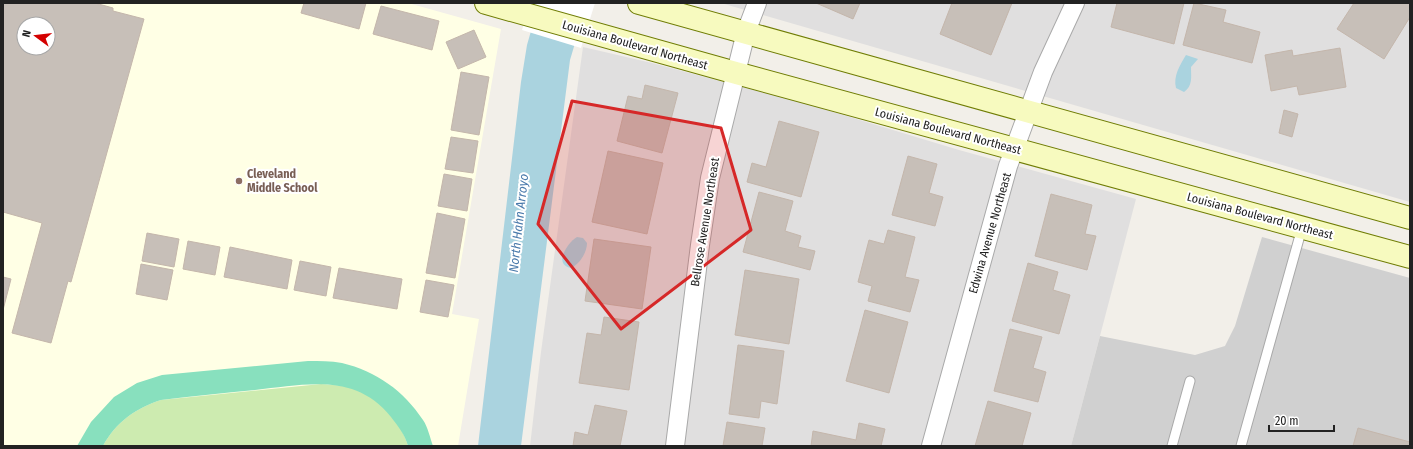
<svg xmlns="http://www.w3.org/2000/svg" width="1413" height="449" viewBox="0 0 1413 449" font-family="'Fira Sans Condensed',sans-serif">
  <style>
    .residential { fill: #e0dfdf }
    .education { fill: #ffffe5; fill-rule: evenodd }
    .religious { fill: #d0d0d0 }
    .grass { fill: #cdebb0 }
    .pitch { fill: #88e0be }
    .water { fill: #aad3df }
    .pier { fill: #fff }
    .building { fill: #c7bfb8; stroke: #c4b6ab; fill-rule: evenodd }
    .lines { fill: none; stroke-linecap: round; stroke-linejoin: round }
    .lane-casing { stroke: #a9a9a9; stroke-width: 11 }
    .street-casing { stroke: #a9a9a9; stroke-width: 20 }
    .secondary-casing { stroke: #707d05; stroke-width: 24 }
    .lane { stroke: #fff; stroke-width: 9 }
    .street { stroke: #fff; stroke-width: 18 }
    .secondary { stroke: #f7fabf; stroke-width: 22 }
    .marked { fill: #d62828; fill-opacity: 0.2; stroke: #d62828; stroke-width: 3; stroke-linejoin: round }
    .education-dot { fill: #8d6e63; stroke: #fff; stroke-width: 1.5 }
    .labels { text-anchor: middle; stroke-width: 4; stroke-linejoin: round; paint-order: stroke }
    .street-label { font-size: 12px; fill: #222; stroke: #fff }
    .education-label { font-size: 12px; font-weight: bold; fill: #785e54; stroke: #fff; text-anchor: start }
    .water-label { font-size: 13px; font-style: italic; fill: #4a7aab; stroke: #fff }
  </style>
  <rect width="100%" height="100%" fill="#f2efe9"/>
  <!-- residential -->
  <g class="residential">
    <path d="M721 3H1410V202Z"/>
    <path d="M583 47 652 63 807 104 959 150 1136 199 1071 446H530L541 352Z"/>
  </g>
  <!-- education -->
  <path class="education" d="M3 3H408L501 29 452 314 479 319 458 446H3ZM24 24H48V48H24Z"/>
  <!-- religious -->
  <path class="religious" d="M1262 237 1410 278V446H1071L1100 336 1195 355 1225 346 1235 326Z"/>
  <!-- grass -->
  <path class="grass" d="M321 384C331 385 342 385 352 388 377 396 401 421 408 446H103C116 422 136 408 161 400Z"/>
  <!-- pitch -->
  <path class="pitch" d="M308 361C319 361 331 361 342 363 376 371 404 391 423 420 428 427 430 438 433 446H408C405 435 398 426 391 417 355 372 305 385 255 390 224 393 192 396 161 400 136 408 116 422 103 446H77L91 422 114 397 137 383 162 375Z"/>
  <!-- water -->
  <g class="water">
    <path d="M539 3H587L570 60 521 446H478L521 82 527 45Z"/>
    <path d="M1186 55 1198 59 1191 67C1191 77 1193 86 1184 92L1176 88C1173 76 1180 65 1186 55Z"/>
    <path d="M577 237 583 238 587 243C587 252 580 264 571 268 553 265 567 243 577 237Z"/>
  </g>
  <!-- pier -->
  <path class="pier" d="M530 3H595L581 48 522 30Z"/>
  <!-- building -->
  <g class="building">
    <path d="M3 3H95L113 8V11L144 19 71 282 68 281 51 343 12 333 42 223 3 212ZM24 24H48V48H24Z"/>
    <path d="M304 3H366L359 29 301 13Z"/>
    <path d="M816 3H860L853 19Z"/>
    <path d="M952 3H1012L991 55 940 34Z"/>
    <path d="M1117 3H1184L1174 44 1111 27Z"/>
    <path d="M1194 3 1226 10 1223 22 1260 32 1252 63 1183 45Z"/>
    <path d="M1354 3H1410V17L1384 59 1337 29Z"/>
    <path d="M381 6 439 21 432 50 373 34Z"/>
    <path d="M474 30 486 57 458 69 446 42Z"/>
    <path d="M1340 48 1346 87 1299 95 1297 86 1271 91 1265 55 1292 50 1293 56Z"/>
    <path d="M461 72 489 77 479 135 451 130Z"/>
    <path d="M645 85 678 93 662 153 617 141 628 96 642 99Z"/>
    <path d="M1284 110 1298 114 1292 137 1279 133Z"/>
    <path d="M779 121 819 132 801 197 747 182 752 163 766 167Z"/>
    <path d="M451 137 478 141 473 173 445 169Z"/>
    <path d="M608 151 663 163 647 234 592 222Z"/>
    <path d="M908 156 937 164 929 193 943 197 935 226 892 215Z"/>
    <path d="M444 174 472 179 467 211 438 206Z"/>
    <path d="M759 192 793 201 785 231 801 236 798 247 815 251 810 270 743 252Z"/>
    <path d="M1051 194 1092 205 1085 234 1096 236 1087 270 1035 256Z"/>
    <path d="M437 213 465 219 455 278 426 273Z"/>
    <path d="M888 230 915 237 905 277 919 280 910 312 868 301 872 286 858 282 869 240 884 244Z"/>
    <path d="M147 233 179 239 174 267 142 261Z"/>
    <path d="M594 239 651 247 642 309 585 301Z"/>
    <path d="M188 241 220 247 215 275 183 269Z"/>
    <path d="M230 247 292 260 287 289 224 277Z"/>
    <path d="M300 261 331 267 326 296 294 290Z"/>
    <path d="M1028 263 1058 272 1053 290 1070 295 1059 334 1012 321Z"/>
    <path d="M141 264 173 270 167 300 136 294Z"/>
    <path d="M339 268 402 279 397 309 333 298Z"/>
    <path d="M745 270 799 279 789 344 735 335Z"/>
    <path d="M3 277 11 279 3 310Z"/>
    <path d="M426 280 454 285 448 317 420 312Z"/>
    <path d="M865 310 908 322 889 393 846 381Z"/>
    <path d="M604 317 639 322 629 390 579 383 587 333 601 335Z"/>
    <path d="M1010 329 1042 337 1033 368 1046 372 1038 402 994 391Z"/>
    <path d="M738 345 784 351 777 404 761 401 759 418 729 414Z"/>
    <path d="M988 401 1031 413 1022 446H975Z"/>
    <path d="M595 405 627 411 620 446H573L575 432 588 435Z"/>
    <path d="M727 422 765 428 762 446H723Z"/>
    <path d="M859 423 885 429 881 446H811L813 431 856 440Z"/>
    <path d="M1358 428 1410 442V446H1353Z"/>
  </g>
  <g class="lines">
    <defs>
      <g id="lane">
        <path d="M1172 446 1190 381"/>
        <path d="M1241 446 1302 228"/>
      </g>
      <g id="street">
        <path d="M675 446 700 245 710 178 746 32 757 3"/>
        <path d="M931 446 1008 166 1043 72 1075 3"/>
      </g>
      <g id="secondary">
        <path d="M486 3 736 73 1410 257"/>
        <path d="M639 3 1410 218"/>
      </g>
    </defs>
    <!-- lane casing -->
    <use href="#lane" class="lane-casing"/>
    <!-- street casing -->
    <use href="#street" class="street-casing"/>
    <!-- secondary casing -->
    <use href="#secondary" class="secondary-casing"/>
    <!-- lane -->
    <use href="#lane" class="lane"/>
    <!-- street -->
    <use href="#street" class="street"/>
    <!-- secondary -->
    <use href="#secondary" class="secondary"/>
  </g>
  <!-- marked area -->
  <path class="marked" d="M572 101 721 128 751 230 621 329 538 224Z"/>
  <!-- markers -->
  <circle class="education-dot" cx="239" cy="181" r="4"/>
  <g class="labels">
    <!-- street labels -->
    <g class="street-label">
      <text transform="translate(635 45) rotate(16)" y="4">Louisiana Boulevard Northeast</text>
      <text transform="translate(948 131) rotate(15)" y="4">Louisiana Boulevard Northeast</text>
      <text transform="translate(1260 216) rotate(15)" y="4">Louisiana Boulevard Northeast</text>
      <text transform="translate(705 222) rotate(-81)" y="4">Bellrose Avenue Northeast</text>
      <text transform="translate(990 233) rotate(-74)" y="4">Edwina Avenue Northeast</text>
    </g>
    <!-- education labels -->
    <g class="education-label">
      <text x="247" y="178">Cleveland<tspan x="247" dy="14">Middle School</tspan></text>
    </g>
    <!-- water labels -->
    <g class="water-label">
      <text transform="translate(518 223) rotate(-84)" y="5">North Hahn Arroyo</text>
    </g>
  </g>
  <!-- border -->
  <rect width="1413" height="449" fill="none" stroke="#222222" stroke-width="8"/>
  <!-- north arrow -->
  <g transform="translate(36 36) rotate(285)"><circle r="19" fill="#ffffff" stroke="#a7a7a7"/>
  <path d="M0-3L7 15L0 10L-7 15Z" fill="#d40000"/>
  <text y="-6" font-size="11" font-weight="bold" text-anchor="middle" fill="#222222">N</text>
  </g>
  <!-- scale -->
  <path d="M1269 425v6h65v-6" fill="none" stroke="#222222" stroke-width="2"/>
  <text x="1275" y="425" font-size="12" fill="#222222" stroke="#ffffff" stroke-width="3" paint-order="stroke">20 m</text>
</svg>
